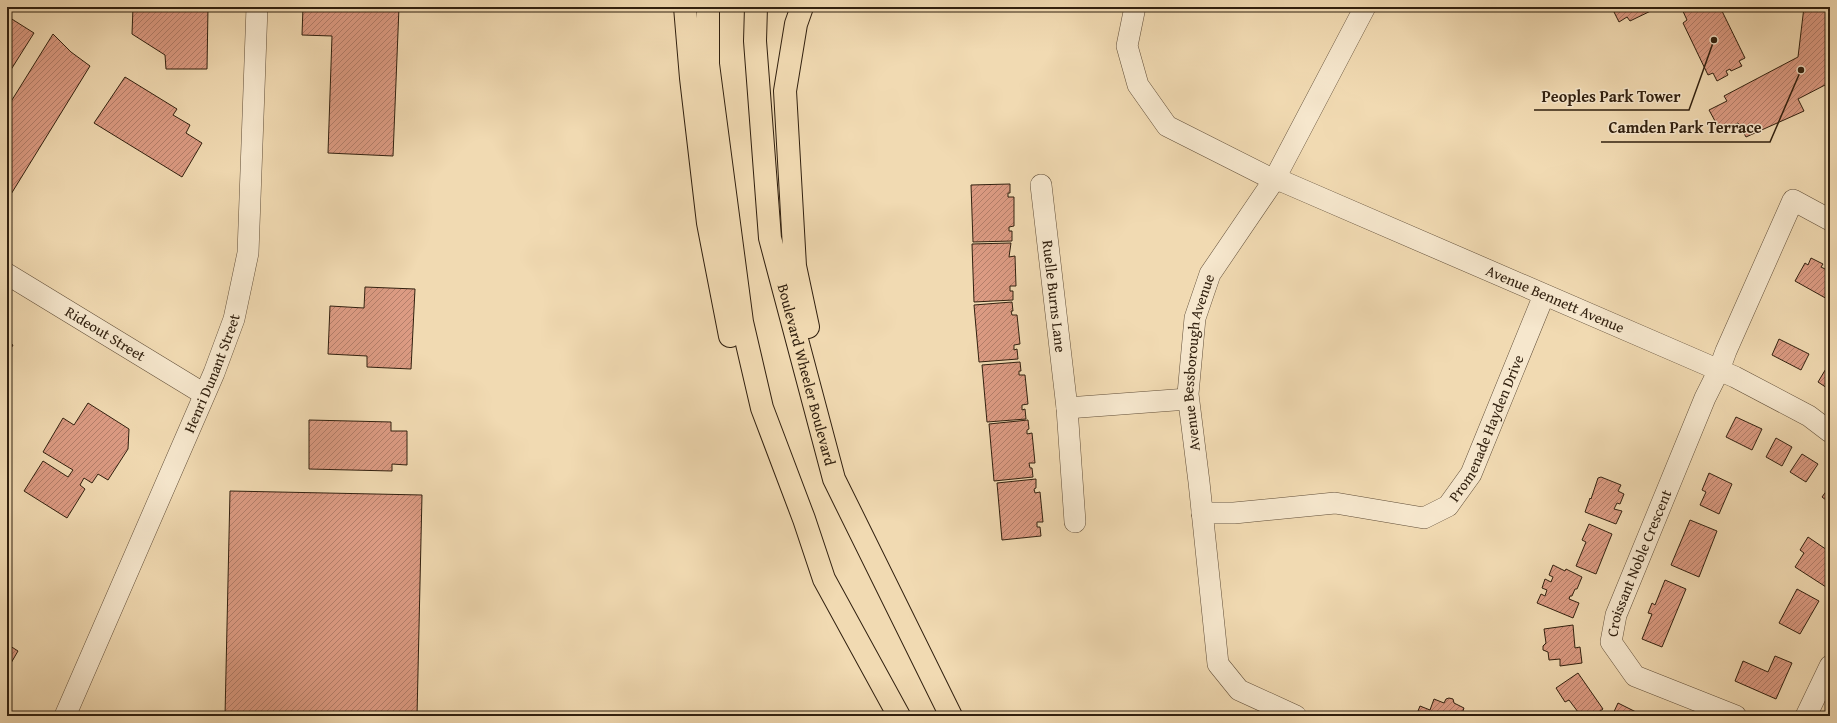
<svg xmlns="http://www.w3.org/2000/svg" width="1837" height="723" viewBox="0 0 1837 723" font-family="'Gentium Book Plus',serif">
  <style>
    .building { fill: url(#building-hatch); stroke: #31200f }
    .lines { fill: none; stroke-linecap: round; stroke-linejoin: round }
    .minor-casing { stroke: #614e38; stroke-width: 22 }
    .highway-casing { stroke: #31200f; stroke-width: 24 }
    .minor { stroke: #f6e7cd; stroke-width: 21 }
    .highway { stroke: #f1dab2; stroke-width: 22 }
    .labels { text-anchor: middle; stroke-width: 3; stroke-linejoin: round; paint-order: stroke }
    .street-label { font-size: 15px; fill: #31200f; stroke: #f6e7cd }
    .leader { fill: none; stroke: #31200f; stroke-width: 1.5 }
    .callout-dot { fill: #31200f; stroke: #f6e7cd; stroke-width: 1.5 }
    .callout-label { font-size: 16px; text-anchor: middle; font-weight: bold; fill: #31200f; stroke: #f6e7cd; stroke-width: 3; stroke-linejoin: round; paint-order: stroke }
  </style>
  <defs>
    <pattern id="building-hatch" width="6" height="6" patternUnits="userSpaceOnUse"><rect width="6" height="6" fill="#dc9b83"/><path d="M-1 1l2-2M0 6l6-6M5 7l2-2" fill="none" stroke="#b37e6a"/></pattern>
  </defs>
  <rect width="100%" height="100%" fill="#f1dab2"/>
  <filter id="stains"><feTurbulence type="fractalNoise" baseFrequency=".005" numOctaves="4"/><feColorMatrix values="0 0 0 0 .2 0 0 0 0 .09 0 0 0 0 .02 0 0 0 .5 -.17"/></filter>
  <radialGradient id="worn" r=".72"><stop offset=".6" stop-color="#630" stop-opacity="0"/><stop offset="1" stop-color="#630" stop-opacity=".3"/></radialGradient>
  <!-- building -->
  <g class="building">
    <path d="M133 7H208L207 69H166L165 55 132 34Z"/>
    <path d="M303 7H399L393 156 328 153 332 36 302 35Z"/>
    <path d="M1615 7H1659L1630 21 1627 17 1619 22 1614 12 1617 10Z"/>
    <path d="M1681 7H1706L1707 10 1713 7H1720L1745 58 1739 61 1742 66 1731 71 1730 69 1726 71 1728 75 1717 81 1713 73 1708 75 1683 23 1687 20Z"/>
    <path d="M1804 7H1830V90L1825 85 1798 99 1804 111 1746 137 1738 123 1721 132 1709 110 1727 101 1724 96 1798 57Z"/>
    <path d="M7 16 34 33 7 76Z"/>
    <path d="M53 34 71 52 90 66 8 199 7 108Z"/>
    <path d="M125 77 177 109 173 115 190 125 186 133 202 143 182 177 94 123Z"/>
    <path d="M1010 184V193H1008V197H1014V226L1009 227V231H1012V241L973 242 971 185Z"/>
    <path d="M1011 243 1009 257 1015 256 1016 286H1010V291H1013V300L974 302 972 244Z"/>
    <path d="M1811 258 1823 264 1821 267 1827 270 1830 264 1829 300 1795 281 1805 263 1808 265Z"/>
    <path d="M365 287 415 289 411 369 367 367V356L328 354 330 306 364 308Z"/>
    <path d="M1012 302 1013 311H1011L1012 315H1017L1020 344 1014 345V350L1017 349 1018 359 979 362 974 305Z"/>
    <path d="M1779 339 1809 354 1801 370 1772 355Z"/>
    <path d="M7 342 13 345 7 355Z"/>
    <path d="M1020 362 1021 371H1019V375H1025L1028 404 1022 405V410L1025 409 1026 419 987 422 982 365Z"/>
    <path d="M1830 362V390L1818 382Z"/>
    <path d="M88 403 129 429 128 449 108 480 98 474 92 483 84 478 80 485 85 489 67 518 24 491 43 461 68 477 73 470 43 452 63 418 74 425Z"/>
    <path d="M1736 417 1762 429 1752 450 1726 437Z"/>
    <path d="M309 420 391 422V431H407V465L392 464V471L309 469Z"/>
    <path d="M1028 420 1029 429 1027 430V434L1032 433 1035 463H1029L1030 468H1032L1033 477 994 481 989 424Z"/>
    <path d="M1776 438 1792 447 1782 466 1766 457Z"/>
    <path d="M1802 454 1818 464 1806 482 1790 472Z"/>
    <path d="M1709 473 1732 484 1719 514 1700 505 1706 492 1702 490Z"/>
    <path d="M1601 477 1621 485 1618 491 1624 494 1620 504 1617 503 1614 509 1622 511 1616 524 1585 512 1590 498 1591 499 1598 478Z"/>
    <path d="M1036 479V488L1034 489 1035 493 1040 492 1043 522H1037V527H1040L1041 536 1002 540 997 483Z"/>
    <path d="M1830 486V503L1822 497Z"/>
    <path d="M230 491 422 495 417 716H225Z"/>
    <path d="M1690 520 1717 531 1699 577 1671 565Z"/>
    <path d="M1589 524 1612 534 1596 574 1576 566 1586 542 1582 540Z"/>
    <path d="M1808 537 1830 552V581L1826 587 1795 567 1804 553 1800 550Z"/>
    <path d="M1553 565 1565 571 1566 569 1582 577 1577 589H1575L1572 596H1570L1569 599 1579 603 1573 618 1537 603 1541 594 1545 596 1547 590 1542 588 1545 579 1551 582 1553 577 1549 575Z"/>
    <path d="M1665 580 1686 589 1662 647 1642 639 1652 614 1648 613 1652 603 1655 605Z"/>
    <path d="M1797 589 1819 601 1800 634 1779 623Z"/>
    <path d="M1573 625 1575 648 1580 647 1582 663 1560 666V659L1549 660 1548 652 1543 650V646L1546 643 1544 629Z"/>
    <path d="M7 644 18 651 7 670Z"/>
    <path d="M1775 656 1792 663 1776 699 1735 681 1743 661 1768 672Z"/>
    <path d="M1578 673 1603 709 1593 716H1581L1569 700 1565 702 1556 688Z"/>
    <path d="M1449 698 1453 699 1454 703 1464 708 1461 716H1416L1420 706 1430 710 1434 699 1444 703 1446 699Z"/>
    <path d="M1618 703 1642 715 1643 714 1648 716H1612Z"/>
  </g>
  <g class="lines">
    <defs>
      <g id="minor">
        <path id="s1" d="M1135 7 1127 46 1138 85 1167 126 1274 180 1284 182 1735 377 1809 416 1830 432"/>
        <path id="s2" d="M1041 185 1067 408 1075 522"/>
        <path id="s3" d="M7 274 204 394"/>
        <path d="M1067 408 1188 399"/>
        <path id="s4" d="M1202 513H1234L1335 503 1424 518 1448 506 1471 474 1544 295"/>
        <path id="s5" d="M65 716 214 373 234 319 248 253 257 7"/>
        <path id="s6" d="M1296 716 1239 690 1218 664 1199 482 1188 394 1195 318 1210 274 1274 180 1365 7"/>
        <path id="s7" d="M1736 716 1635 676 1611 642 1616 615 1705 398 1719 370 1726 351 1793 200 1830 220"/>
        <path d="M1806 716 1830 666"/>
      </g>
      <g id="highway">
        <path d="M685 7 691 78 708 223 730 336"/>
        <path d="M708 7V64L742 322 762 408 804 519 824 579 899 716"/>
        <path id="s8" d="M756 7 755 41 770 238 834 479 951 716"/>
        <path d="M802 7 796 24 785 91 795 266 808 327"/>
      </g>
    </defs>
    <!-- minor casing -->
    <use href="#minor" class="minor-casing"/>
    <!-- highway casing -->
    <use href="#highway" class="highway-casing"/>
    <!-- minor -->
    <use href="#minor" class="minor"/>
    <!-- highway -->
    <use href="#highway" class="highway"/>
  </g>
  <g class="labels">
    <!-- street labels -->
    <g class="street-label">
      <text dy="5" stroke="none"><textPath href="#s2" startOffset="112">Ruelle Burns Lane</textPath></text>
      <text dy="5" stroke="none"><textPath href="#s1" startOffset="556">Avenue Bennett Avenue</textPath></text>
      <text dy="5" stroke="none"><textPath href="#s3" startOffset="115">Rideout Street</textPath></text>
      <text dy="5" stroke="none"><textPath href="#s6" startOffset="400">Avenue Bessborough Avenue</textPath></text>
      <text dy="5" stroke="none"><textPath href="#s5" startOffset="373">Henri Dunant Street</textPath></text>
      <text dy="5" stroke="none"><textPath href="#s8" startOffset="373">Boulevard Wheeler Boulevard</textPath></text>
      <text dy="5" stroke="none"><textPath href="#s4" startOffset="338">Promenade Hayden Drive</textPath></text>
      <text dy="5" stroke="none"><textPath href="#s7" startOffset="234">Croissant Noble Crescent</textPath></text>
    </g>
  </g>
  <!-- callouts -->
  <path class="leader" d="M1714 40L1689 110H1534M1801 70L1770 142H1601"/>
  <g class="callout-dot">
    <circle cx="1714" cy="40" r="4"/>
    <circle cx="1801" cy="70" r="4"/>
  </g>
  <g class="callout-label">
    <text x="1611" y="102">Peoples Park Tower</text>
    <text x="1685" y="133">Camden Park Terrace</text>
  </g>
  <!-- margin -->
  <rect width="1837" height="723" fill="none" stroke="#f1dab2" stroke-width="24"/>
  <rect x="8" y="8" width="1821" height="707" fill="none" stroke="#31200f" stroke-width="2"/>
  <rect x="12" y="12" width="1813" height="699" fill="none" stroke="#31200f"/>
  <rect width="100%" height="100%" filter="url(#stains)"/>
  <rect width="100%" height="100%" fill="url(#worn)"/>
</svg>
